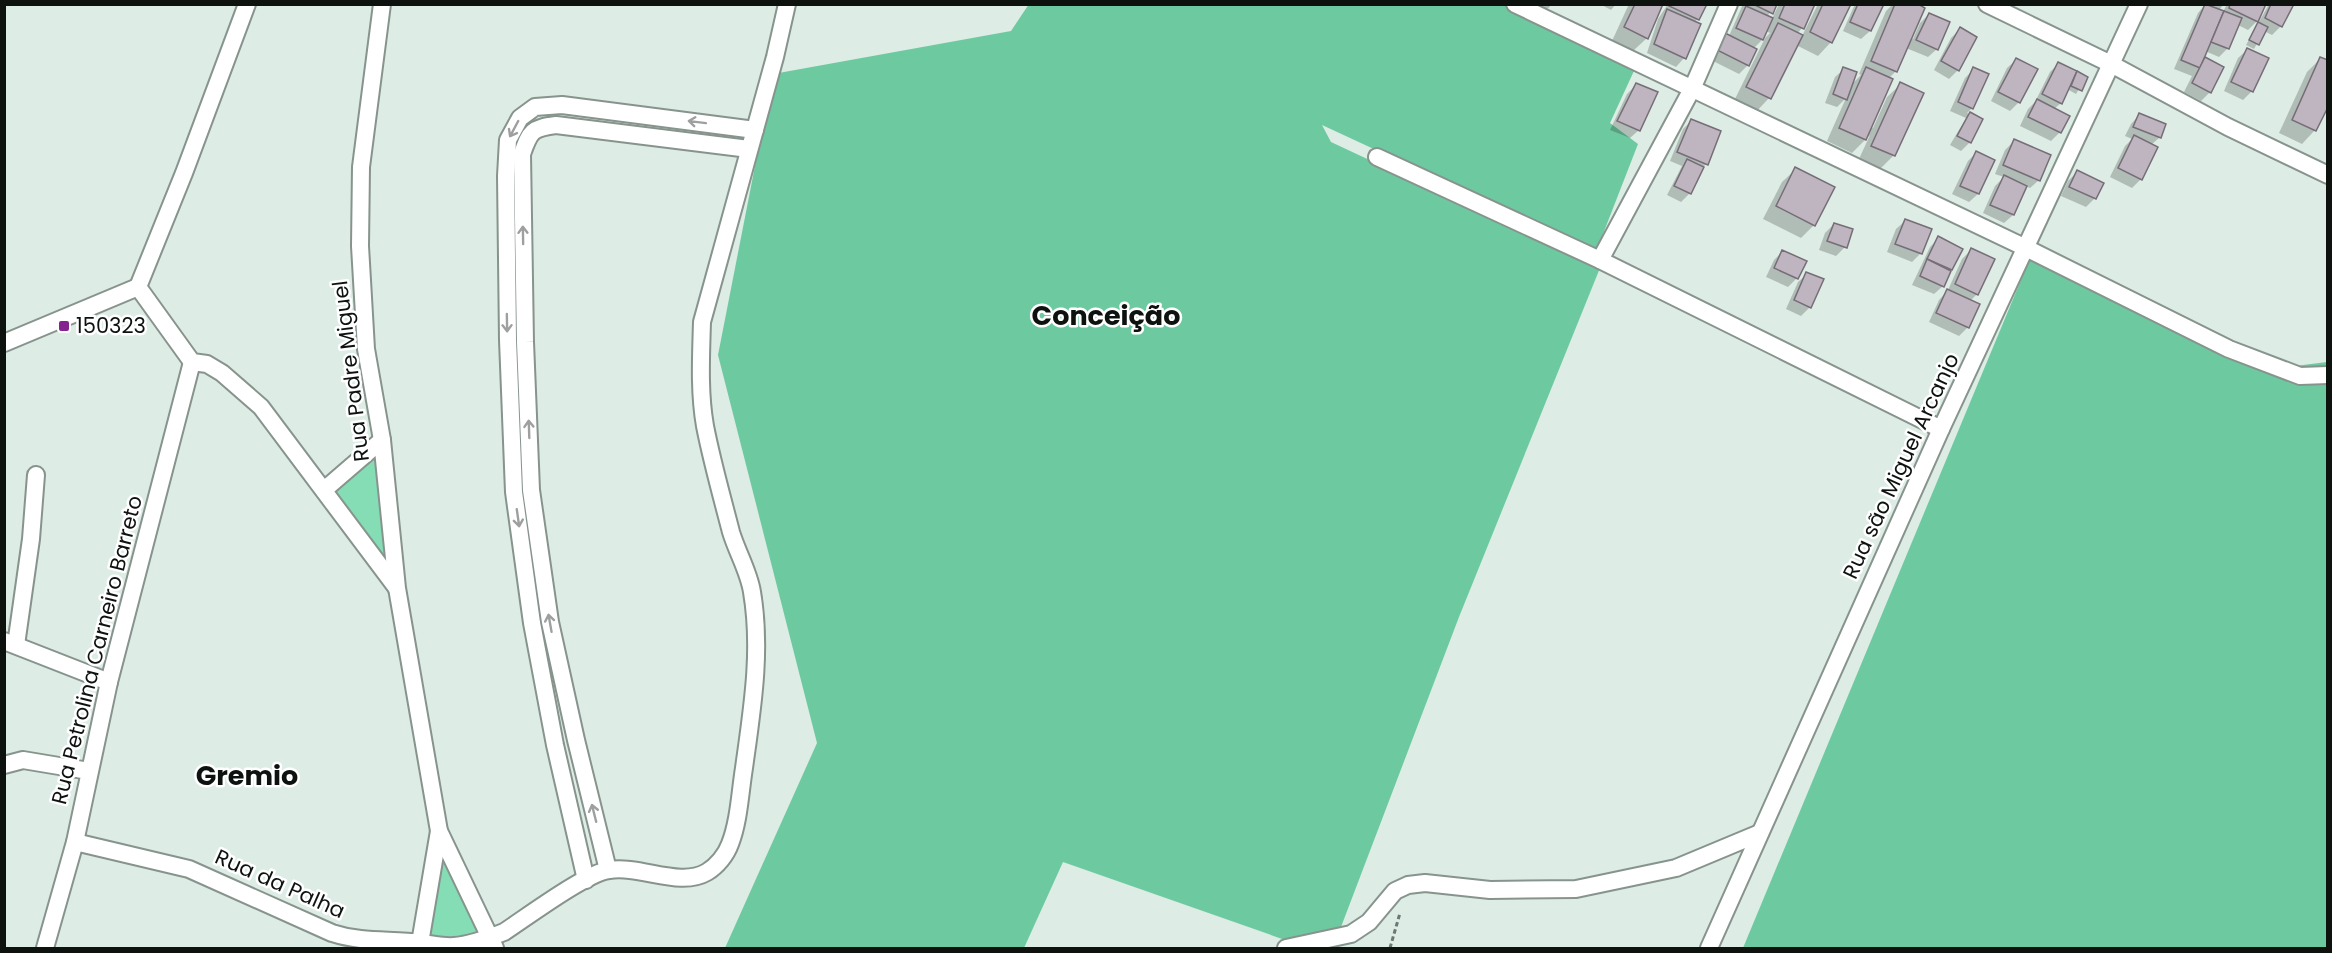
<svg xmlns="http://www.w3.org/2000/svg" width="2332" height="953" viewBox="0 0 2332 953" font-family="Poppins,sans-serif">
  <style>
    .green { fill: #84ddb4 }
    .forest { fill: #6dcaa0 }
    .shadow { fill: #0003 }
    .building { fill: #bfb5c0; stroke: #766d77; stroke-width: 1.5 }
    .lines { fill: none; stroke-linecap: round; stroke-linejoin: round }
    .minor-casing { stroke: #87948d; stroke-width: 20 }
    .path { stroke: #6d7772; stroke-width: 3; stroke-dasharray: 4.5 3; stroke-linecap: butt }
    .minor { stroke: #fff; stroke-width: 16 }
    .oneway { stroke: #9ea09f }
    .poi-dot { fill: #85248e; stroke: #fff; stroke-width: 2 }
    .labels { text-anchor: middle; stroke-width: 5; stroke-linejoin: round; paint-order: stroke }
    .poi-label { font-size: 21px; fill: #0d120f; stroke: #fff; text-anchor: start }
    .street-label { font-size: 21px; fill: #0d120f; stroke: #fff }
    .district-label { font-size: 27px; font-weight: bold; fill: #0d120f; stroke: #fff }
  </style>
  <rect width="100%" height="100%" fill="#ddece4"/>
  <!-- green -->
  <g class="green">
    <path d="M379 446 397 580 313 485Z"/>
    <path d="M440 848 483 931 457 942 424 940Z"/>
  </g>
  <!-- forest -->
  <g class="forest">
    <path d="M1029 4 1528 5 1639 60 1610 123 1638 144 1596 252 1322 125 1331 142 1600 268 1459 617 1333 948H1308L1063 862 1024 948H725L817 743 718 355 773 74 1011 31Z"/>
    <path d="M2036 244 2287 367 2327 362V948H1743Z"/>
  </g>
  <!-- shadow -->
  <g class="shadow">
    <path d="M1533 4H1552L1546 11Z"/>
    <path d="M1600 4H1616L1611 10Z"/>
    <path d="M1629 4H1662L1647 38 1633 51 1612 41Z"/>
    <path d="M1668 4H1705L1695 23 1684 58 1676 67 1647 53 1658 19Z"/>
    <path d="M1743 4H1775L1767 17 1772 19 1779 4H1813L1802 28 1797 34 1802 36 1818 4H1850L1831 42 1818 56 1796 45 1769 98 1756 112 1734 101 1765 38 1770 33 1766 31 1762 40 1753 49 1755 50 1748 65 1739 74 1709 59 1729 36Z"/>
    <path d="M1855 4H1882L1870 31 1861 39 1843 31Z"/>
    <path d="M1893 4H1914L1911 38 1913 39 1920 23 1929 14 1937 49 1928 57 1906 48 1896 71 1889 78 1870 127 1873 128 1887 97 1901 84 1922 94 1893 156 1880 169 1859 159 1870 135 1852 153 1827 141 1846 98 1837 107 1825 103 1835 77 1844 69 1851 85 1861 75 1859 74 1886 11Z"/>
    <path d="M2203 4H2224L2219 10 2223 12 2227 4H2265L2257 21 2248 30 2238 25 2227 49 2219 57 2205 51 2203 58 2222 68 2210 92 2201 101 2184 92 2192 76 2174 69 2198 13 2205 5Z"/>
    <path d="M2269 4H2290L2281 26 2272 35 2264 31 2254 49 2246 45Z"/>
    <path d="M1960 29 1958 70 1949 79 1934 70 1951 38Z"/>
    <path d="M2247 50 2252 91 2243 100 2224 91 2238 58Z"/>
    <path d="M2320 59 2315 130 2302 144 2279 133 2307 72Z"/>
    <path d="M2016 60 2019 102 2010 111 1991 101 2007 68Z"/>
    <path d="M2058 64 2086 77 2076 94 2067 89 2061 103 2054 109 2060 132 2051 141 2020 126 2028 109 2035 102 2050 72Z"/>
    <path d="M1974 69 1972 108 1967 113 1981 120 1970 142 1961 151 1950 145 1966 118 1950 111 1965 78Z"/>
    <path d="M1636 85 1639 130 1630 138 1610 130 1627 94Z"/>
    <path d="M2139 115 2164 125 2159 138 2151 145 2141 179 2132 188 2110 177 2125 146 2132 139 2125 136 2131 124Z"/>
    <path d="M1692 120 1706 164 1701 169 1690 193 1681 202 1667 195 1682 166 1670 161 1683 129Z"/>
    <path d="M2014 141 2039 180 2030 188 2025 186 2013 215 2004 223 1983 213 1995 186 2004 177 1995 174 2005 150Z"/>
    <path d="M1976 153 1978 194 1969 202 1952 194 1968 161Z"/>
    <path d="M1796 169 1814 225 1801 238 1763 219 1782 182Z"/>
    <path d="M2077 172 2095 198 2086 207 2061 196 2068 181Z"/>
    <path d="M1905 221 1921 253 1912 262 1887 252 1896 229Z"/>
    <path d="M1834 224 1845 247 1836 256 1819 250 1825 233Z"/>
    <path d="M1939 238 1961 249 1943 286 1934 294 1912 285 1930 247Z"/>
    <path d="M1971 250 1977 294 1970 301 1968 327 1959 336 1929 322 1939 300 1948 290 1962 259Z"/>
    <path d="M1782 252 1797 278 1788 287 1766 277 1774 260Z"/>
    <path d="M1807 274 1810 307 1801 316 1786 309 1798 282Z"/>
  </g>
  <!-- building -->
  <g class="building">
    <path d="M1635 4H1663L1648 39 1624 27Z"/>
    <path d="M1670 4H1707L1699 20 1669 6Z"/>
    <path d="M1753 4H1777L1773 14Z"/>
    <path d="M1785 4H1815L1804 29 1779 18Z"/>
    <path d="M1823 4H1851L1832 43 1810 32Z"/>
    <path d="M1858 4H1884L1871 31 1850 22Z"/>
    <path d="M1895 4H1918L1925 8 1897 72 1871 61Z"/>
    <path d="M2205 4 2224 11 2200 68 2181 60Z"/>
    <path d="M2230 4H2266L2258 22 2229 8Z"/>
    <path d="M2271 4H2294L2282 27 2265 18Z"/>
    <path d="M1746 6 1773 18 1763 40 1736 28Z"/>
    <path d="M1667 9 1701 24 1686 59 1654 44Z"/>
    <path d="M2224 11 2242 18 2229 49 2211 42Z"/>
    <path d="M1929 13 1950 22 1938 50 1916 40Z"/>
    <path d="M2258 22 2268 27 2259 45 2249 40Z"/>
    <path d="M1778 23 1803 35 1771 99 1746 87Z"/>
    <path d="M1960 27 1977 37 1959 71 1941 61Z"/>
    <path d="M1725 33 1757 49 1749 66 1717 50Z"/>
    <path d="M2247 48 2269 58 2253 92 2231 82Z"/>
    <path d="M2205 57 2224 67 2211 93 2192 83Z"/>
    <path d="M2320 57 2328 60V107L2316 131 2292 120Z"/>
    <path d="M2016 58 2038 69 2020 103 1998 92Z"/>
    <path d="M2058 62 2077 71 2062 104 2042 94Z"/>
    <path d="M1843 67 1857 72 1847 100 1833 94Z"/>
    <path d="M1866 67 1893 79 1866 140 1839 128Z"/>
    <path d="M1973 67 1989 74 1973 109 1958 102Z"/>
    <path d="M2077 71 2088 77 2082 91 2071 86Z"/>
    <path d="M1900 82 1924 93 1895 156 1871 146Z"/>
    <path d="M1636 83 1658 92 1640 131 1617 121Z"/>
    <path d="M2037 99 2070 116 2061 133 2028 117Z"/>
    <path d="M1970 112 1983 119 1971 143 1957 136Z"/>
    <path d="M2139 113 2166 124 2161 138 2133 127Z"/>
    <path d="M1691 119 1721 131 1708 165 1677 152Z"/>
    <path d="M2134 135 2158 147 2142 180 2118 168Z"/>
    <path d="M2014 139 2051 155 2040 181 2003 165Z"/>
    <path d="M1976 151 1995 160 1979 194 1960 186Z"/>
    <path d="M1687 159 1704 167 1691 194 1674 186Z"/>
    <path d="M1795 167 1835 187 1815 226 1776 206Z"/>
    <path d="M2077 170 2104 183 2096 199 2069 187Z"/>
    <path d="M2004 175 2027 186 2014 215 1990 205Z"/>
    <path d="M1905 219 1932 229 1922 254 1895 244Z"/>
    <path d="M1834 223 1853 229 1847 248 1827 241Z"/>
    <path d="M1938 236 1963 249 1952 270 1927 259Z"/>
    <path d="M1971 248 1995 259 1978 295 1955 284Z"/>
    <path d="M1782 250 1807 261 1798 279 1774 268Z"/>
    <path d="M1927 259 1951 271 1944 287 1920 276Z"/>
    <path d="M1806 272 1824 279 1811 308 1794 300Z"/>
    <path d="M1947 289 1980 304 1969 328 1936 313Z"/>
  </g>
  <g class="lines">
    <defs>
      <g id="minor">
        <path d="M382 4 361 167 360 246 366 349 382 440 397 588 439 831 495 948"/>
        <path d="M1515 4 2026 248 2229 349 2300 376 2328 375"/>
        <path d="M1987 4 2111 64 2228 127 2328 175"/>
        <path d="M1377 157 1600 260 1941 429"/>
        <path d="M1600 260 1692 89 1729 4"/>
        <path d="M138 287 192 362 207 364 222 373 261 407 396 587"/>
        <path d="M138 287 184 173 247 4"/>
        <path d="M4 343 138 287"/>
        <path d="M324 490 382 440"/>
        <path d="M4 641 109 682"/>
        <path d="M16 645 31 539 36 475"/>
        <path d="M4 765 23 760 89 771"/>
        <path d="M75 842 189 869 332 933C363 943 390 939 421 943 432 944 443 947 454 946 471 945 489 938 504 932 527 917 586 873 609 870 641 865 680 888 707 872 717 866 726 855 730 844 739 821 740 793 744 768 752 710 762 651 752 592 749 572 737 552 731 532 722 497 712 462 705 426 699 392 701 356 702 322L775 57 787 4"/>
        <path d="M608 870 576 740 550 622 531 490 525 342 522 154C530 131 532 128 556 125L749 149"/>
        <path d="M586 880 555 745 532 623 514 492 508 340 506 176 508 140 520 118 535 107 562 105 755 130"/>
        <path d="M420 943 439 831"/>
        <path d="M45 948 75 842 109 682 192 362"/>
        <path d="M1286 948 1351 934 1369 922 1395 891 1408 885 1425 883 1490 890 1576 889 1676 868 1760 833"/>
        <path d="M1709 948 1941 429 2139 4"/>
      </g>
    </defs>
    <!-- minor casing -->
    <use href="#minor" class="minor-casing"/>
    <!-- path -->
    <path class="path" d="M1390 948 1400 913"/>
    <!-- minor -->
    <use href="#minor" class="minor"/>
  </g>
  <!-- one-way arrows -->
  <defs><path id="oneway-shaft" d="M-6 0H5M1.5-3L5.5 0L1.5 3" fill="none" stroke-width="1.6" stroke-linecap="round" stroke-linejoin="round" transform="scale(1.5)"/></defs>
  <g class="oneway">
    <use href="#oneway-shaft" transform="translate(697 122) rotate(-173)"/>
    <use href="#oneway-shaft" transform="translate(514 129) rotate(118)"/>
    <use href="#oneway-shaft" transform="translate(523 235) rotate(-91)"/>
    <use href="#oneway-shaft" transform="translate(507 323) rotate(89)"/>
    <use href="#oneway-shaft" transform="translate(529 429) rotate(-92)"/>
    <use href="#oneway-shaft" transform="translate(518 518) rotate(82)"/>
    <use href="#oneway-shaft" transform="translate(550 623) rotate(-100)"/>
    <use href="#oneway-shaft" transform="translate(594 813) rotate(-104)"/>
  </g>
  <!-- markers -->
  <rect class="poi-dot" x="58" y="320" width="12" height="12" rx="3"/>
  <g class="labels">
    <!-- poi labels -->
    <g class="poi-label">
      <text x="76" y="333">150323</text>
    </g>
    <!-- street labels -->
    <g class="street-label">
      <text transform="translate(351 371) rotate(-97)" y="7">Rua Padre Miguel</text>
      <text transform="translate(1901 466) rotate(-65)" y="7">Rua são Miguel Arcanjo</text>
      <text transform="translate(97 650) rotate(-76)" y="7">Rua Petrolina Carneiro Barreto</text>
      <text transform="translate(280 884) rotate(24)" y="7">Rua da Palha</text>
    </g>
    <!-- district labels -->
    <g class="district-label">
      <text x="1106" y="325">Conceição</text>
      <text x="247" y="785">Gremio</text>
    </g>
  </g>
  <!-- border -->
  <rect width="2332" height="953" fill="none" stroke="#0d120f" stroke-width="12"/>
</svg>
